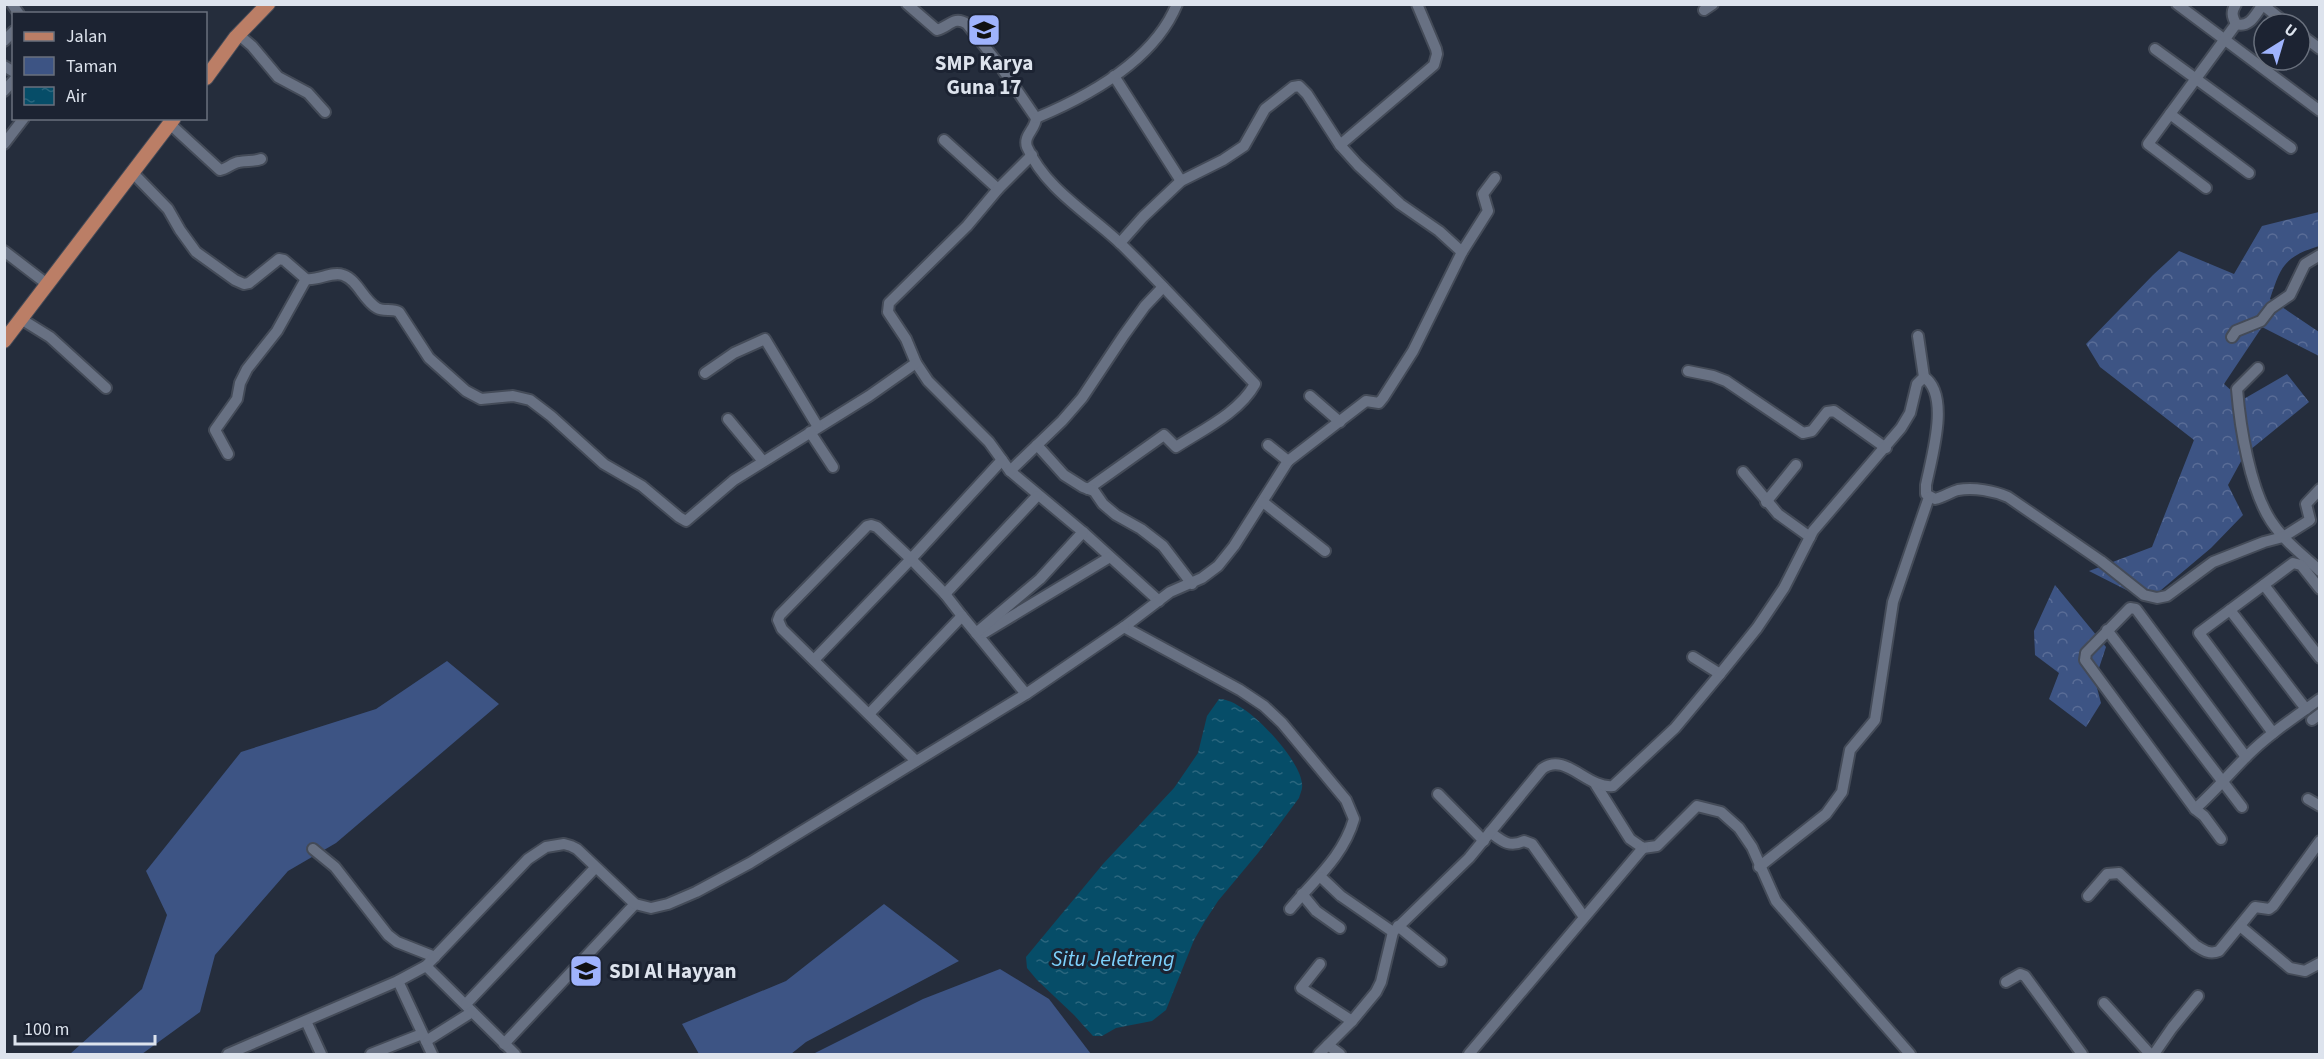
<svg xmlns="http://www.w3.org/2000/svg" width="2324" height="1059" viewBox="0 0 2324 1059" font-family="'Source Sans 3',sans-serif">
  <style>
    .green { fill: #3d5484 }
    .forest { fill: url(#forest-crowns) }
    .water { fill: url(#water-ripples) }
    .lines { fill: none; stroke-linecap: round; stroke-linejoin: round }
    .minor-casing { stroke: #444b58; stroke-width: 14 }
    .major-casing { stroke: #444b58; stroke-width: 16 }
    .minor { stroke: #687183; stroke-width: 10 }
    .major { stroke: #bb7e66; stroke-width: 14 }
    .labels { text-anchor: middle; stroke-width: 6; stroke-linejoin: round; paint-order: stroke }
    .poi-label { font-size: 21px; font-weight: bold; fill: #dde3ed; stroke: #1c2332 }
    .water-label { font-size: 22px; font-style: italic; fill: #7cd0fb; stroke: #1c2332 }
  </style>
  <defs>
    <pattern id="forest-crowns" width="20" height="18" patternUnits="userSpaceOnUse" patternTransform="scale(1.5)"><rect width="20" height="18" fill="#3d5484"/><path d="M2 6a3 3 0 1 1 6 0M12 15a3 3 0 1 1 6 0" fill="none" stroke="#596c96"/></pattern>
    <pattern id="water-ripples" width="26" height="14" patternUnits="userSpaceOnUse" patternTransform="scale(1.5)"><rect width="26" height="14" fill="#064d68"/><path d="M2 4q2-2 4 0t4 0M15 11q2-2 4 0t4 0" fill="none" stroke="#2a667e"/></pattern>
  </defs>
  <rect width="100%" height="100%" fill="#252d3c"/>
  <!-- green -->
  <g class="green">
    <path d="M447 661 499 704 336 843 288 871 215 955 200 1012 142 1054H70L142 989 167 915 146 871 241 752 376 709Z"/>
    <path d="M884 904 959 961 806 1042 791 1054H699L682 1024 786 981Z"/>
    <path d="M1000 969 1049 999 1091 1054H813L923 999Z"/>
  </g>
  <!-- forest -->
  <g class="forest">
    <path d="M2319 212V246C2284 257 2281 266 2270 299L2319 332V356L2262 327 2224 384 2242 400 2287 374 2309 402 2245 454 2228 485 2243 515 2211 548 2148 601 2089 571 2152 547 2194 440 2100 367 2086 344 2153 275 2179 251 2234 274 2262 226Z"/>
    <path d="M2055 585 2106 647 2095 680 2101 703 2086 727 2049 699 2059 673 2035 655 2034 631Z"/>
  </g>
  <!-- water -->
  <path class="water" d="M1219 699C1245 698 1301 760 1302 784 1303 789 1300 794 1299 798L1258 853 1218 901 1205 921 1194 940 1166 1010 1152 1021 1116 1028 1102 1036H1093L1074 1015 1037 980 1027 968 1026 957 1103 864 1174 788 1198 753 1207 716Z"/>
  <g class="lines">
    <defs>
      <g id="minor">
        <path d="M12 4 19 14"/>
        <path d="M907 4 937 30C949 27 954 15 967 24L1001 67 1036 118C1036 129 1023 135 1027 147 1046 190 1090 214 1122 245 1168 290 1211 338 1255 384 1239 413 1202 430 1176 447L1164 435 1088 489"/>
        <path d="M2177 4 2320 111"/>
        <path d="M2236 4C2231 12 2232 16 2236 24 2250 28 2255 15 2263 4"/>
        <path d="M2263 5 2287 24"/>
        <path d="M1704 10 1713 4"/>
        <path d="M2300 34 2320 49"/>
        <path d="M239 35 252 46 278 77 308 93 325 112"/>
        <path d="M4 41 14 31"/>
        <path d="M2155 49 2291 148"/>
        <path d="M4 66 14 72"/>
        <path d="M1114 76 1181 181"/>
        <path d="M4 91 14 80"/>
        <path d="M2170 114 2249 173"/>
        <path d="M1036 118C1089 96 1154 61 1177 4"/>
        <path d="M170 124 220 170C227 169 232 163 239 162 247 160 253 162 261 159"/>
        <path d="M944 140 998 189"/>
        <path d="M4 144 24 118"/>
        <path d="M1032 155 998 189 967 226 889 303 888 312 906 339 916 363 928 381 989 442 1010 471 1083 532 1159 601"/>
        <path d="M132 172 168 209 180 230 196 252 235 280 244 284 249 283 279 259 284 260 306 279C318 281 332 271 343 275 358 280 363 300 377 308 384 312 392 308 399 312L429 358 466 391 481 399 513 396 530 400 551 416 604 464 642 486 679 517 686 521 734 480 869 396 916 363"/>
        <path d="M2206 188 2148 144 2236 24"/>
        <path d="M1120 243 1143 217 1181 181 1223 160 1244 146 1265 109 1293 87 1299 86 1307 94 1340 145"/>
        <path d="M4 251 47 284"/>
        <path d="M1462 252 1488 211 1483 194 1495 178"/>
        <path d="M21 319 50 337 106 388"/>
        <path d="M2232 337 2236 331 2261 321 2271 308 2290 295 2305 264 2320 255"/>
        <path d="M2258 368 2237 389C2240 427 2250 489 2271 521 2284 541 2303 555 2320 571"/>
        <path d="M1688 371 1713 376 1726 381 1803 433 1812 431 1827 412 1834 411 1886 448"/>
        <path d="M705 373 734 353 765 339 818 427"/>
        <path d="M1924 377C1951 395 1931 459 1926 485V494L1935 499C1943 497 1951 492 1958 490 1974 487 1994 491 2008 497L2101 561 2144 595 2157 598 2167 596 2213 562 2264 542 2283 537 2310 520 2306 504 2320 489"/>
        <path d="M1310 396 1340 422"/>
        <path d="M728 419 762 460"/>
        <path d="M810 432 833 467"/>
        <path d="M1037 445 1064 475 1083 487 1094 491 1103 504 1116 515 1141 529 1163 546 1192 584"/>
        <path d="M1268 445 1288 461 1234 546 1218 566 1202 578 1170 592 1124 627 1240 690 1264 706 1282 723 1346 800 1354 819C1343 857 1314 880 1290 909"/>
        <path d="M228 454 215 430 237 399 240 383 247 369 277 331 306 279"/>
        <path d="M1288 461 1366 401 1379 403 1383 398 1413 351 1462 252 1439 231 1400 204 1358 165 1340 145 1434 65 1437 54 1436 49 1417 4"/>
        <path d="M1010 471 1062 421 1082 398 1124 335 1145 306 1163 287"/>
        <path d="M1743 472 1778 514 1810 537"/>
        <path d="M1263 502 1325 551"/>
        <path d="M1766 502 1796 465"/>
        <path d="M2264 585 2320 658"/>
        <path d="M945 594 1037 496"/>
        <path d="M2230 610 2306 709"/>
        <path d="M2107 630 2242 807"/>
        <path d="M976 633 1026 694"/>
        <path d="M984 633 1110 557"/>
        <path d="M1693 657 1720 674"/>
        <path d="M814 660 911 559 945 594 962 616"/>
        <path d="M869 714 962 616 976 633 1040 579 1083 532"/>
        <path d="M2312 720 2320 714"/>
        <path d="M2273 733 2199 633 2293 563 2301 565 2320 589"/>
        <path d="M916 761 782 629 778 620 780 615 867 526 871 525 877 527 911 559 1002 460"/>
        <path d="M1596 785 1630 839 1643 848 1657 846 1697 806 1721 812 1739 828 1752 847 1776 901 1910 1054"/>
        <path d="M1438 794 1484 841"/>
        <path d="M2308 799 2320 806"/>
        <path d="M2195 809C2214 792 2229 774 2247 756 2269 734 2295 717 2320 699"/>
        <path d="M1490 832C1502 841 1509 848 1524 841L1532 844 1584 917"/>
        <path d="M2221 839 2204 816 2195 809 2085 660 2086 653 2130 608 2136 609 2246 757"/>
        <path d="M313 849 335 867 388 935 397 942 435 957"/>
        <path d="M1759 867 1826 814 1842 792 1850 750 1875 720 1893 602 1929 497"/>
        <path d="M1321 877 1341 896 1393 932"/>
        <path d="M1302 894 1316 911 1340 928"/>
        <path d="M2088 896 2107 874 2119 873 2195 945C2203 950 2209 955 2219 951L2255 907 2269 909 2273 906 2320 841"/>
        <path d="M1398 926 1441 961"/>
        <path d="M2240 926 2290 968 2305 971 2320 963"/>
        <path d="M1320 964 1301 988 1352 1021"/>
        <path d="M426 966 515 1054"/>
        <path d="M398 981 432 1054"/>
        <path d="M2006 982 2020 974 2025 976 2082 1054"/>
        <path d="M2104 1003 2150 1054"/>
        <path d="M466 1004 595 868"/>
        <path d="M306 1021 321 1054"/>
        <path d="M426 1041 472 1012"/>
        <path d="M504 1044 635 904"/>
        <path d="M1328 1045 1340 1054"/>
        <path d="M228 1054 398 981 426 966 528 859 546 847 564 844 571 846 577 849 635 904 651 908 668 904 696 892 750 863 1026 694 1124 627"/>
        <path d="M371 1054 422 1034"/>
        <path d="M1319 1054 1352 1021 1376 992 1381 982 1393 932 1469 858 1542 769C1565 751 1587 789 1613 786L1675 728 1720 674 1757 628 1784 588 1813 531 1901 428 1910 413 1917 384 1924 377 1918 336"/>
        <path d="M1469 1054 1643 848"/>
        <path d="M2154 1054 2172 1028 2198 996"/>
      </g>
      <g id="major">
        <path d="M206 78 236 37 268 4"/>
        <path d="M4 341 174 118"/>
      </g>
    </defs>
    <!-- minor casing -->
    <use href="#minor" class="minor-casing"/>
    <!-- major casing -->
    <use href="#major" class="major-casing"/>
    <!-- minor -->
    <use href="#minor" class="minor"/>
    <!-- major -->
    <use href="#major" class="major"/>
  </g>
  <!-- icons -->
  <defs>
    <symbol id="school-square" viewBox="-11 -11 22 22"><rect x="-9" y="-9" width="18" height="18" rx="4" fill="#9fb3fd" stroke="#1c2332"/><path d="M0-5L7-2L0 1L-7-2ZM-4 1L0 2.5L4 1V4Q0 6-4 4Z" fill="#111"/></symbol>
  </defs>
  <g fill-rule="evenodd">
    <use href="#school-square" x="965" y="11" width="38" height="38"/>
    <use href="#school-square" x="567" y="952" width="38" height="38"/>
  </g>
  <g class="labels">
    <!-- poi labels -->
    <g class="poi-label">
      <text x="984" y="70">SMP Karya<tspan x="984" dy="24">Guna 17</tspan></text>
      <text x="609" y="978" text-anchor="start">SDI Al Hayyan</text>
    </g>
    <!-- water labels -->
    <g class="water-label">
      <text x="1113" y="966">Situ Jeletreng</text>
    </g>
  </g>
  <!-- border -->
  <rect width="2324" height="1059" fill="none" stroke="#dde3ed" stroke-width="12"/>
  <!-- legend -->
  <rect x="12" y="12" width="195" height="108" fill="#1c2332" stroke="#69707d" stroke-width="1.5"/>
  <rect x="24" y="32" width="30" height="9" fill="#bb7e66" stroke="#69707d" stroke-width="1.5"/>
  <text x="66" y="42" font-size="18" fill="#dde3ed">Jalan</text>
  <rect x="24" y="57" width="30" height="18" fill="#3d5484" stroke="#69707d" stroke-width="1.5"/>
  <text x="66" y="72" font-size="18" fill="#dde3ed">Taman</text>
  <rect x="24" y="87" width="30" height="18" fill="url(#water-ripples)" stroke="#69707d" stroke-width="1.5"/>
  <text x="66" y="102" font-size="18" fill="#dde3ed">Air</text>
  <!-- north arrow -->
  <g transform="translate(2282 42) rotate(37)"><circle r="28" fill="#1c2332" stroke="#69707d" stroke-width="1.5"/>
  <path d="M0-4.5L10 22L0 15L-10 22Z" fill="#9fb3fd"/>
  <text y="-9" font-size="16" font-weight="bold" text-anchor="middle" fill="#dde3ed">U</text>
  </g>
  <!-- scale -->
  <path d="M15 1035v9h140v-9" fill="none" stroke="#dde3ed" stroke-width="3"/>
  <text x="24" y="1035" font-size="18" fill="#dde3ed" stroke="#1c2332" stroke-width="4.5" paint-order="stroke">100 m</text>
</svg>
